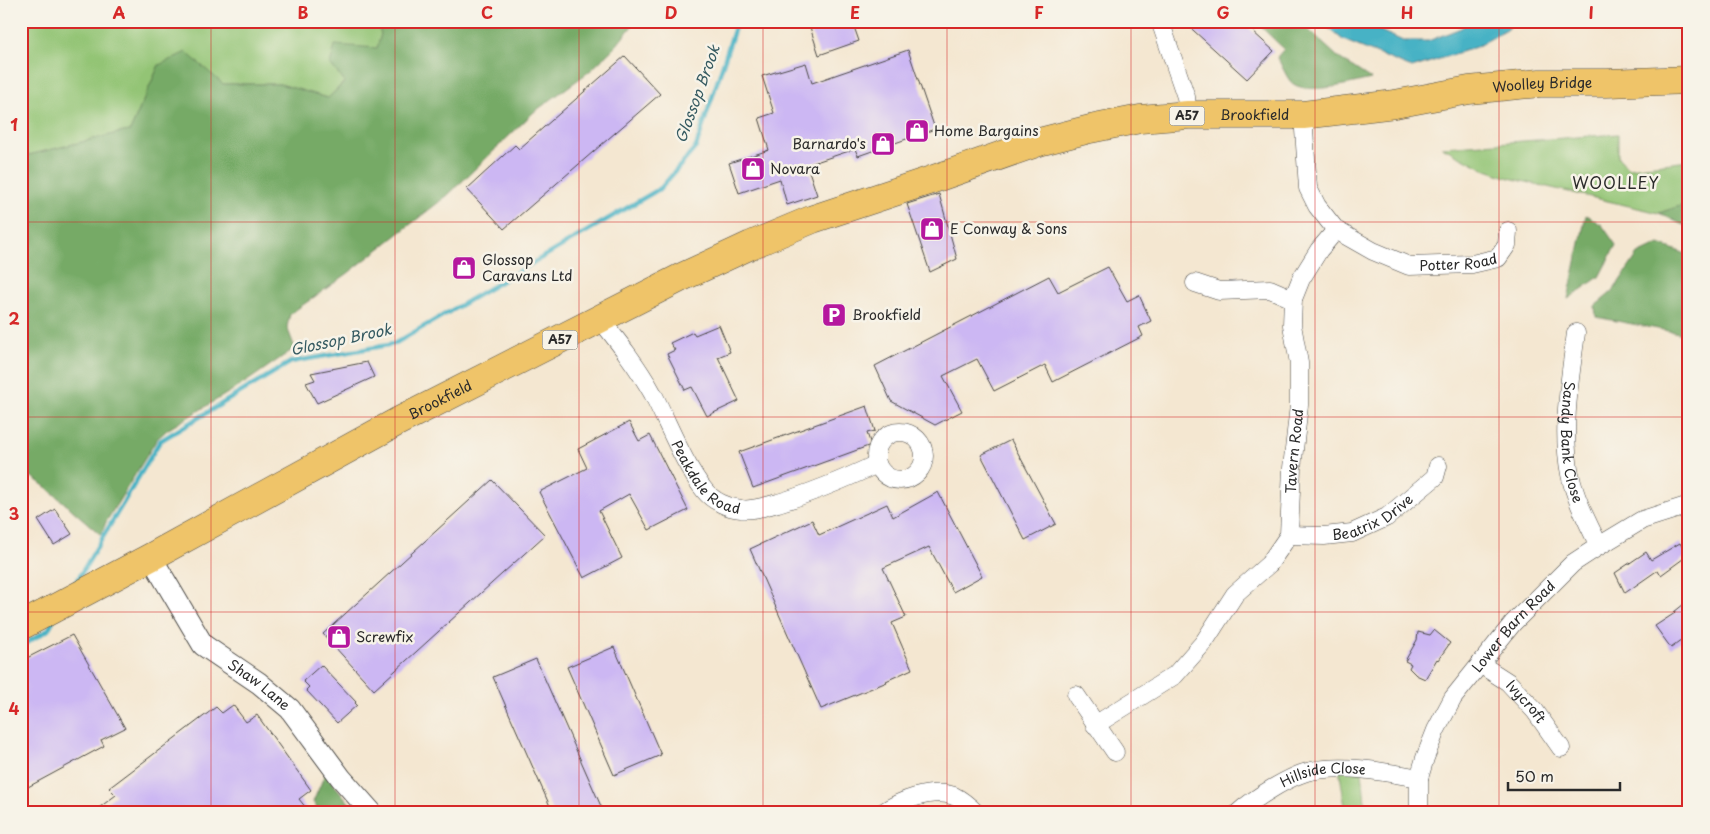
<svg xmlns="http://www.w3.org/2000/svg" width="1710" height="834" viewBox="0 0 1710 834" font-family="'Playpen Sans',sans-serif">
  <style>
    .green { fill: #93c474; stroke: #5f7850 }
    .forest { fill: #76aa66; stroke: #506a48 }
    .water { fill: #47b2c5; stroke: #396e78 }
    .lines { fill: none; stroke-linecap: round; stroke-linejoin: round }
    .stream { stroke: #47b2c5; stroke-width: 4.5 }
    .building { fill: #ccb7f3 }
    .minor-casing { stroke: #494744; stroke-width: 19 }
    .tertiary-casing { stroke: #494744; stroke-width: 23 }
    .primary-casing { stroke: #494744; stroke-width: 29 }
    .minor { stroke: #fff; stroke-width: 18 }
    .tertiary { stroke: #fff; stroke-width: 21 }
    .primary { stroke: #efc469; stroke-width: 28 }
    .grid { fill: none; stroke: #d62828; stroke-width: 1; stroke-opacity: 0.55 }
    .labels { text-anchor: middle; stroke-width: 5; stroke-linejoin: round; paint-order: stroke }
    .shield { fill: #f7f3e8; stroke: #686764; stroke-width: 1 }
    .shield-label { font-size: 12px; font-weight: bold; fill: #2b2b2b }
    .street-label { font-size: 14px; fill: #2b2b2b; stroke: #f7f3e8 }
    .poi-label { font-size: 14px; fill: #2b2b2b; stroke: #f7f3e8; text-anchor: start }
    .water-label { font-size: 15px; font-style: italic; fill: #355a61; stroke: #f7f3e8 }
    .quarter-label { font-size: 16px; letter-spacing: 1px; fill: #2b2b2b; stroke: #f7f3e8 }
    .neatline { fill: none; stroke: #d62828; stroke-width: 2 }
    .grid-label { font-size: 16px; text-anchor: middle; font-weight: bold; fill: #d62828 }
  </style>
  <rect width="100%" height="100%" fill="#f7f3e8"/>
  <filter id="ink" filterUnits="userSpaceOnUse"><feTurbulence type="fractalNoise" baseFrequency=".02" numOctaves="2"/><feDisplacementMap in="SourceGraphic" scale="10" xChannelSelector="R" yChannelSelector="G"/><feConvolveMatrix kernelMatrix="1 2 1 2 8 2 1 2 1" color-interpolation-filters="sRGB"/></filter>
  <filter id="wash" filterUnits="userSpaceOnUse"><feTurbulence type="fractalNoise" baseFrequency=".0096" numOctaves="4" result="noise"/><feDisplacementMap in="SourceGraphic" scale="20" xChannelSelector="R" yChannelSelector="G"/><feGaussianBlur stdDeviation="1.12" result="paint"/><feColorMatrix in="noise" values="0 0 0 0 0 0 0 0 0 0 0 0 0 0 0 0 0 1.4 0 .05"/><feComposite in="paint" operator="in"/></filter>
  <g filter="url(#wash)">
    <rect width="100%" height="100%" fill="#f4e7d1"/>
    <!-- green -->
    <g class="green">
      <path d="M21 21H376L381 34 377 49 328 98 280 84H223L159 65 130 131 118 133 21 157Z"/>
      <path d="M1618 134V157L1628 168 1689 161V203L1659 213 1509 178 1484 169 1442 147Z"/>
      <path d="M1339 768 1362 770 1366 813H1346Z"/>
    </g>
    <!-- forest -->
    <g class="forest">
      <path d="M376 21H636L616 46 590 71 534 112 448 195 347 274 290 314 287 327 295 348 246 382 167 430 157 439 106 522 101 535 47 488 21 469V157L118 133 130 131 159 65 186 52 223 84H280L328 98 345 82 330 64 335 45 377 48 381 34Z"/>
      <path d="M1255 21H1299L1339 58 1371 79C1353 83 1303 97 1290 81 1285 74 1281 64 1277 57L1284 49Z"/>
      <path d="M1689 203V228L1659 213Z"/>
      <path d="M1586 215 1602 225 1616 245 1599 277 1568 299Z"/>
      <path d="M1659 244 1689 255V335L1596 317 1595 306 1613 291 1638 254Z"/>
      <path d="M325 774 358 813H320L313 802Z"/>
    </g>
    <!-- water -->
    <path class="water" d="M1320 21H1358L1403 41H1428L1461 28 1470 21H1516L1506 30 1476 47 1412 68 1343 40Z"/>
    <g class="lines">
      <!-- stream -->
      <g class="stream">
        <path d="M75 584 160 441 291 362 394 344 661 188 696 147 737 21"/>
        <path d="M21 646 48 630 53 621"/>
      </g>
    </g>
    <g id="blocks">
      <!-- building -->
      <g class="building">
        <path d="M808 21H852L859 41 819 55Z"/>
        <path d="M1183 21H1241L1274 51 1247 79Z"/>
        <path d="M908 50 935 129 858 156 855 149 807 165 817 195 787 205 780 179 739 193 729 163 769 150 759 118 774 113 762 76 806 63 812 83Z"/>
        <path d="M625 56 660 94 504 229 467 189 515 145 519 149Z"/>
        <path d="M939 194 957 259 930 272 907 204Z"/>
        <path d="M1108 267 1127 301 1139 295 1151 321 1139 327 1143 336 1053 382 1045 365 994 391 977 359 943 376 962 411 935 425 891 401 875 366 1049 276 1058 292Z"/>
        <path d="M719 325 730 352 718 357 739 401 707 416 692 387 685 390 667 354 675 350 670 343 693 332 695 335Z"/>
        <path d="M367 362 374 377 317 403 306 383 315 380 311 373Z"/>
        <path d="M867 406 875 431 867 433 871 445 753 488 739 452Z"/>
        <path d="M629 422 639 441 650 435 688 510 649 530 629 494 599 511 622 558 584 578 539 492 587 468 578 449Z"/>
        <path d="M1011 440 1056 524 1025 540 981 455Z"/>
        <path d="M492 480 545 535 374 690 323 634Z"/>
        <path d="M938 492 982 576 953 592 929 547 883 568 906 617 892 623 912 669 886 681 887 682 821 709 750 549 812 520 819 535 887 504 893 517Z"/>
        <path d="M55 509 72 534 54 545 38 520Z"/>
        <path d="M1680 543 1687 556 1661 575 1658 570 1625 593 1615 573 1646 552 1651 560Z"/>
        <path d="M1689 600V635L1671 648 1655 626 1675 613 1674 612Z"/>
        <path d="M1434 630 1450 643 1438 660 1437 659 1425 679 1416 675 1409 668 1411 664 1405 661 1417 640 1418 632 1430 635Z"/>
        <path d="M72 635 125 728 101 740 104 746 28 787 21 774V661Z"/>
        <path d="M614 647 661 755 614 775 567 667Z"/>
        <path d="M536 659 604 813H553L493 677Z"/>
        <path d="M321 665 356 702 355 703 357 705 337 723 306 690 309 687 303 681Z"/>
        <path d="M233 705 246 722 257 715 311 790 299 799 310 813H92L116 795 109 788 216 707 222 713Z"/>
      </g>
    </g>
  </g>
  <g filter="url(#ink)">
    <use href="#blocks" fill-opacity="0" stroke="#494744" stroke-width="1"/>
    <g class="lines">
      <defs>
        <g id="minor">
          <path d="M1160 21 1186 97 1188 115"/>
          <path id="s1" d="M1303 115 1308 188 1317 206 1336 230 1373 251 1409 266 1472 264 1498 258 1507 245 1508 231"/>
          <path d="M1195 283 1219 291 1270 289 1293 299"/>
          <path id="s2" d="M601 320C620 344 638 367 653 394 669 425 684 465 705 491 713 501 728 508 741 509 753 511 766 506 778 503 812 493 845 479 877 464"/>
          <path id="s3" d="M1576 333C1570 379 1561 429 1570 474 1575 499 1588 523 1599 546"/>
          <circle cx="900" cy="456" r="24"/>
          <path id="s4" d="M1289 535 1324 536 1352 533 1387 517 1435 477 1438 466"/>
          <path id="s5" d="M1480 664 1508 682 1535 711 1561 748"/>
          <path d="M1076 695 1115 752"/>
          <path id="s6" d="M1095 725 1175 675 1204 642 1235 594 1269 564 1289 535 1292 468 1299 405V363L1292 325 1293 299 1301 279 1319 250 1336 230"/>
          <path d="M882 813C901 800 932 788 954 796 962 800 970 807 976 813"/>
          <path id="s7" d="M1238 813C1253 799 1291 775 1311 771 1346 764 1385 772 1419 778"/>
          <path id="s8" d="M1419 813V778L1425 758 1436 730 1453 698 1513 623 1573 563 1599 546 1642 520 1689 505"/>
        </g>
        <g id="tertiary">
          <path id="s9" d="M151 557 203 645 259 683 290 709 341 778 372 813"/>
        </g>
        <g id="primary">
          <path id="s10" d="M21 626 151 557 397 422 682 277 751 245 813 219 928 181 1039 142 1090 129 1140 119 1188 115H1303L1395 104 1469 90 1540 83H1607L1689 80"/>
        </g>
      </defs>
      <!-- minor casing -->
      <use href="#minor" class="minor-casing"/>
      <!-- tertiary casing -->
      <use href="#tertiary" class="tertiary-casing"/>
      <!-- primary casing -->
      <use href="#primary" class="primary-casing"/>
      <!-- minor -->
      <use href="#minor" class="minor"/>
      <!-- tertiary -->
      <use href="#tertiary" class="tertiary"/>
      <!-- primary -->
      <use href="#primary" class="primary"/>
    </g>
  </g>
  <!-- grid -->
  <path class="grid" d="M211 21V813M395 21V813M579 21V813M763 21V813M947 21V813M1131 21V813M1315 21V813M1499 21V813M21 222H1689M21 417H1689M21 612H1689"/>
  <!-- icons -->
  <defs>
    <symbol id="shop-square" viewBox="-11 -11 22 22"><rect x="-9" y="-9" width="18" height="18" rx="4" fill="#b5179e" stroke="#f7f3e8"/><path d="M-5-2.5h2.3a2.7 3.5 0 0 1 5.4 0H5L5.5 6h-11ZM-1.5-2.5h3a1.5 2.3 0 0 0-3 0Z" fill="#fff"/></symbol>
    <symbol id="parking-square" viewBox="-11 -11 22 22"><rect x="-9" y="-9" width="18" height="18" rx="4" fill="#b5179e" stroke="#f7f3e8"/><path d="M-3.5-5.5H1a3.5 3.5 0 0 1 0 7H-1V5.5H-3.5ZM-1-3.4V-.6H.8a1.4 1.4 0 0 0 0-2.8Z" fill="#fff"/></symbol>
  </defs>
  <g fill-rule="evenodd">
    <use href="#shop-square" x="903" y="117" width="28" height="28"/>
    <use href="#shop-square" x="869" y="130" width="28" height="28"/>
    <use href="#shop-square" x="739" y="155" width="28" height="28"/>
    <use href="#shop-square" x="918" y="215" width="28" height="28"/>
    <use href="#shop-square" x="450" y="254" width="28" height="28"/>
    <use href="#parking-square" x="820" y="301" width="28" height="28"/>
    <use href="#shop-square" x="325" y="623" width="28" height="28"/>
  </g>
  <g class="labels">
    <!-- shield labels -->
    <g class="shield">
      <rect x="1169.5" y="106.5" width="35" height="19" rx="4"/>
      <rect x="542.5" y="330.5" width="35" height="19" rx="4"/>
    </g>
    <g class="shield-label">
      <text x="1187" y="120">A57</text>
      <text x="560" y="344">A57</text>
    </g>
    <!-- street labels -->
    <g class="street-label">
      <text dy="5" stroke="none"><textPath href="#s10" startOffset="1638">Woolley Bridge</textPath></text>
      <text dy="5" stroke="none"><textPath href="#s10" startOffset="1348">Brookfield</textPath></text>
      <text dy="5" stroke="none"><textPath href="#s1" startOffset="255">Potter Road</textPath></text>
      <text dy="5" stroke="none"><textPath href="#s10" startOffset="476">Brookfield</textPath></text>
      <text dy="5" stroke="none"><textPath href="#s3" startOffset="110">Sandy Bank Close</textPath></text>
      <text dy="5" stroke="none"><textPath href="#s6" startOffset="360">Tavern Road</textPath></text>
      <text dy="5" stroke="none"><textPath href="#s2" startOffset="192">Peakdale Road</textPath></text>
      <text dy="5" stroke="none"><textPath href="#s4" startOffset="88">Beatrix Drive</textPath></text>
      <text dy="5" stroke="none"><textPath href="#s8" startOffset="216">Lower Barn Road</textPath></text>
      <text dy="5" stroke="none"><textPath href="#s9" startOffset="171">Shaw Lane</textPath></text>
      <text dy="5" stroke="none"><textPath href="#s5" startOffset="60">Ivycroft</textPath></text>
      <text dy="5" stroke="none"><textPath href="#s7" startOffset="96">Hillside Close</textPath></text>
    </g>
    <!-- poi labels -->
    <g class="poi-label">
      <text x="934" y="136">Home Bargains</text>
      <text x="866" y="149" text-anchor="end">Barnardo's</text>
      <text x="770" y="174">Novara</text>
      <text x="950" y="234">E Conway &amp; Sons</text>
      <text x="482" y="265">Glossop<tspan x="482" dy="16">Caravans Ltd</tspan></text>
      <text x="852" y="320">Brookfield</text>
      <text x="356" y="642">Screwfix</text>
    </g>
    <!-- water labels -->
    <g class="water-label">
      <text transform="translate(698 94) rotate(-70)" y="5">Glossop Brook</text>
      <text transform="translate(341 340) rotate(-12)" y="5">Glossop Brook</text>
    </g>
    <!-- quarter labels -->
    <g class="quarter-label">
      <text x="1616" y="189">WOOLLEY</text>
    </g>
  </g>
  <!-- margin -->
  <rect width="1710" height="834" fill="none" stroke="#f7f3e8" stroke-width="55"/>
  <!-- scale -->
  <path d="M1508 782v8h112v-8" fill="none" stroke="#2b2b2b" stroke-width="2.5"/>
  <text x="1515" y="782" font-size="15" fill="#2b2b2b" stroke="#f7f3e8" stroke-width="4" paint-order="stroke">50 m</text>
  <rect x="28" y="28" width="1654" height="778" class="neatline"/>
  <g class="grid-label">
    <text x="119" y="19">A</text>
    <text x="303" y="19">B</text>
    <text x="487" y="19">C</text>
    <text x="671" y="19">D</text>
    <text x="855" y="19">E</text>
    <text x="1039" y="19">F</text>
    <text x="1223" y="19">G</text>
    <text x="1407" y="19">H</text>
    <text x="1591" y="19">I</text>
    <text x="14" y="131">1</text>
    <text x="14" y="325">2</text>
    <text x="14" y="520">3</text>
    <text x="14" y="715">4</text>
  </g>
</svg>
